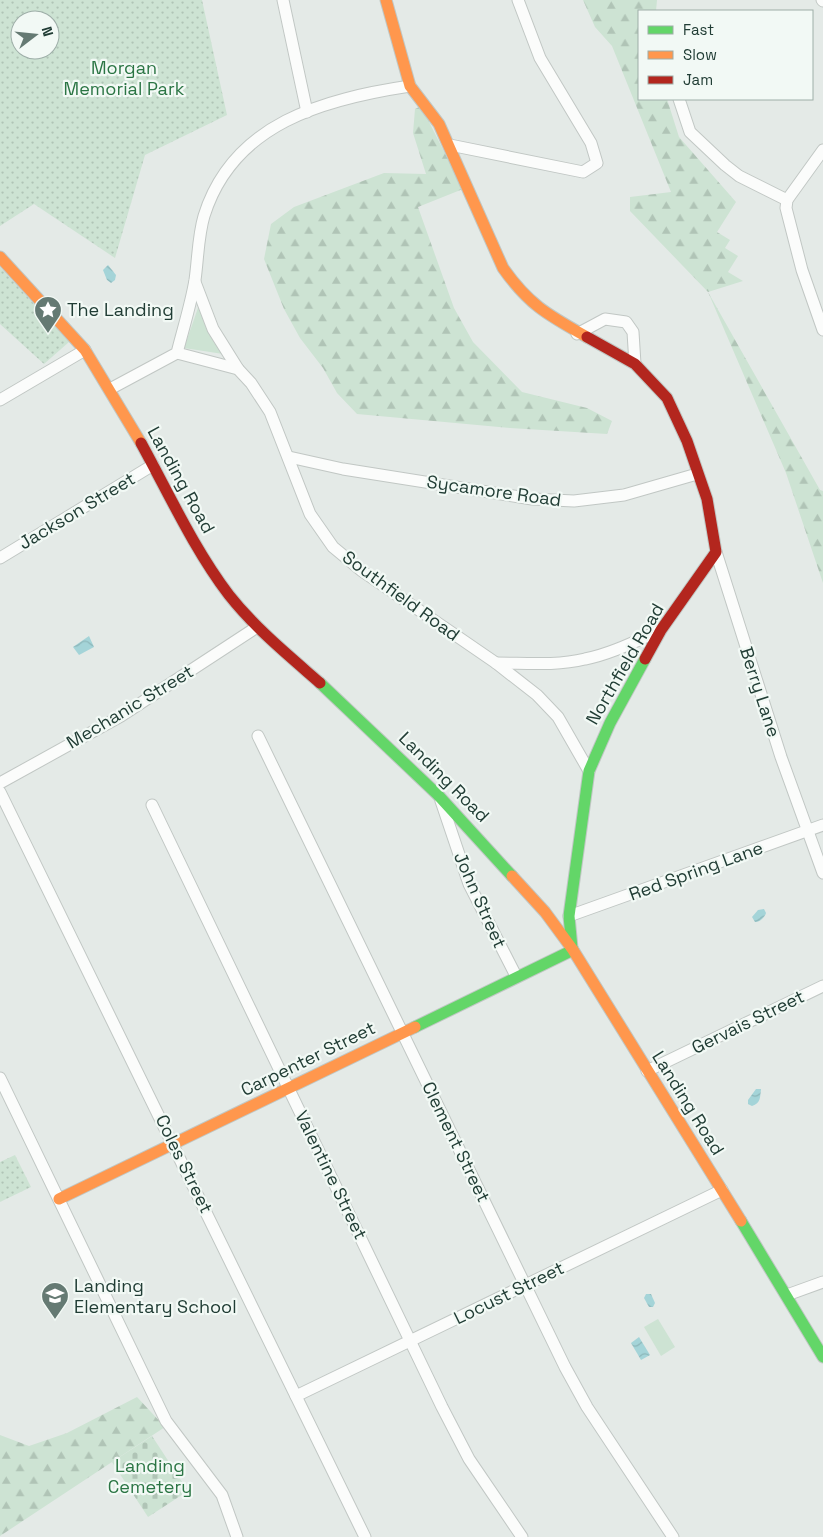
<svg xmlns="http://www.w3.org/2000/svg" width="823" height="1537" viewBox="0 0 823 1537" font-family="'Space Grotesk',sans-serif">
  <style>
    .grass { fill: #cde3d3 }
    .forest { fill: url(#forest-firs) }
    .cemetery { fill: url(#cemetery-stones) }
    .park { fill: url(#park-dots); fill-rule: evenodd }
    .water { fill: url(#water-waves) }
    .lines { fill: none; stroke-linecap: round; stroke-linejoin: round }
    .street-casing { stroke: #c1c7c4; stroke-width: 13 }
    .fast-casing { stroke: #c0c7c4; stroke-width: 13 }
    .slow-casing { stroke: #c0c7c4; stroke-width: 13 }
    .jam-casing { stroke: #c0c7c4; stroke-width: 13 }
    .street { stroke: #fbfcfb; stroke-width: 11 }
    .fast { stroke: #63d668; stroke-width: 11 }
    .slow { stroke: #ff974d; stroke-width: 11 }
    .jam { stroke: #b3261e; stroke-width: 11 }
    .labels { text-anchor: middle; stroke-width: 4.5; stroke-linejoin: round; paint-order: stroke }
    .park-label { font-size: 18px; fill: #2b7544; stroke: #f2f9f5 }
    .poi-label { font-size: 18px; fill: #213d35; stroke: #f2f9f5; text-anchor: start }
    .street-label { font-size: 18px; fill: #213d35; stroke: #f2f9f5 }
  </style>
  <defs>
    <pattern id="forest-firs" width="22" height="20" patternUnits="userSpaceOnUse" patternTransform="scale(1.25)"><rect width="22" height="20" fill="#cde3d3"/><path d="M5 1l3.5 6h-7zM16 11l3.5 6h-7z" fill="#b0c4b6"/></pattern>
    <pattern id="cemetery-stones" width="16" height="16" patternUnits="userSpaceOnUse" patternTransform="scale(1.25)"><rect width="16" height="16" fill="#cde3d3"/><path d="M2 7V4a2 2 0 0 1 4 0v3zM10 15v-3a2 2 0 0 1 4 0v3z" fill="#b0c4b6"/></pattern>
    <pattern id="park-dots" width="8" height="8" patternUnits="userSpaceOnUse" patternTransform="scale(1.25)"><rect width="8" height="8" fill="#cde3d3"/><path d="M2 2h.1M6 6h.1" fill="none" stroke="#b0c4b6" stroke-width="1.8" stroke-linecap="round"/></pattern>
    <pattern id="water-waves" width="16" height="10" patternUnits="userSpaceOnUse" patternTransform="scale(1.25)"><rect width="16" height="10" fill="#a4d4d8"/><path d="M0 5q4-4 8 0t8 0" fill="none" stroke="#8db7ba"/></pattern>
  </defs>
  <rect width="100%" height="100%" fill="#e4eae7"/>
  <!-- grass -->
  <g class="grass">
    <path d="M199 305 223 354 184 348Z"/>
    <path d="M658 1319 675 1347 661 1356 644 1327Z"/>
  </g>
  <!-- forest -->
  <g class="forest">
    <path d="M583 0H657L656 11H639V99H667L679 137 736 202 717 232 730 240 725 248 738 256 728 272 743 281 708 292 820 490 823 491V583L786 473 708 292 630 211V197L671 192 612 46 595 27Z"/>
    <path d="M421 106 463 189 418 207 454 308 473 342 522 392 587 408 612 421 607 434 510 428 357 414 337 393 323 368 300 338 284 309 264 259 271 224 294 207 384 173 426 174 413 133 415 109Z"/>
    <path d="M137 1397 165 1427 0 1536V1435L29 1446 67 1433Z"/>
  </g>
  <!-- cemetery -->
  <path class="cemetery" d="M152 1436 188 1491 148 1517 112 1462Z"/>
  <!-- park -->
  <g class="park">
    <path d="M0 0H202L227 115 145 155 115 258 34 204 0 226ZM20 20H50V50H20Z"/>
    <path d="M0 267 69 342 44 364 0 324Z"/>
    <path d="M15 1155 31 1187 0 1202V1162Z"/>
  </g>
  <!-- water -->
  <g class="water">
    <path d="M108 265 116 275 115 280 111 283 107 280 103 270Z"/>
    <path d="M89 636 94 647 79 655 73 647Z"/>
    <path d="M764 909 766 913C765 917 759 923 755 922L752 917 758 910Z"/>
    <path d="M756 1089H761C760 1097 761 1103 752 1106L748 1104V1100Z"/>
    <path d="M646 1294H651L655 1303 653 1307H649L644 1298Z"/>
    <path d="M639 1337 650 1355 641 1360 631 1343Z"/>
  </g>
  <g class="lines">
    <defs>
      <g id="street">
        <path d="M283 0 307 112"/>
        <path d="M822 0 823 1"/>
        <path d="M679 99 690 132 725 165 739 176 787 200"/>
        <path d="M450 145 583 172 597 163 591 143 540 58 518 0"/>
        <path d="M823 150 787 200 786 208 802 270 823 330"/>
        <path d="M195 282 213 329 238 369"/>
        <path d="M577 334 605 319 626 322 633 332 635 364"/>
        <path d="M177 353 238 369 251 383 270 412 310 514 333 547 362 571 496 663 537 695 558 717 589 771"/>
        <path d="M110 389 177 353C183 329 191 304 195 280 198 259 198 236 204 216 233 123 324 99 410 86"/>
        <path d="M0 400 85 350"/>
        <path d="M289 457 343 469 532 499 574 501 624 495 697 474"/>
        <path d="M716 552 781 757 823 873"/>
        <path d="M0 558 153 465"/>
        <path d="M496 663C525 663 556 666 585 659 611 654 636 641 661 630"/>
        <path d="M258 736 565 1367 587 1407 673 1537"/>
        <path d="M0 783 121 716 257 627"/>
        <path d="M0 792 365 1537"/>
        <path d="M441 801 469 884 516 976"/>
        <path d="M152 805 442 1407 469 1459 522 1537"/>
        <path d="M569 916 823 825"/>
        <path d="M647 1071 823 986"/>
        <path d="M0 1078 166 1421 222 1495 237 1537"/>
        <path d="M787 1295 823 1282"/>
        <path d="M296 1396 722 1190"/>
      </g>
      <g id="fast">
        <path d="M320 683 438 795 512 876"/>
        <path d="M572 948 569 916 589 771 610 723 645 659"/>
        <path d="M415 1027 573 950"/>
        <path d="M741 1221 823 1357"/>
      </g>
      <g id="slow">
        <path d="M386 0 410 86 439 124 503 268C529 305 548 315 587 337"/>
        <path d="M0 257 85 350 141 443"/>
        <path d="M512 876 545 912 573 950 741 1221"/>
        <path d="M59 1199 415 1027"/>
      </g>
      <g id="jam">
        <path d="M587 337 635 364 667 398 687 441 707 499 716 552 661 630 645 659"/>
        <path d="M141 443C169 494 194 549 229 595 255 628 288 655 320 683"/>
      </g>
    </defs>
    <!-- street casing -->
    <use href="#street" class="street-casing"/>
    <!-- fast casing -->
    <use href="#fast" class="fast-casing"/>
    <!-- slow casing -->
    <use href="#slow" class="slow-casing"/>
    <!-- jam casing -->
    <use href="#jam" class="jam-casing"/>
    <!-- street -->
    <use href="#street" class="street"/>
    <!-- fast -->
    <use href="#fast" class="fast"/>
    <!-- slow -->
    <use href="#slow" class="slow"/>
    <!-- jam -->
    <use href="#jam" class="jam"/>
  </g>
  <!-- icons -->
  <defs>
    <symbol id="sight-pin" viewBox="-11 -11 22 30"><path d="M0 17L-7.5 6A9.5 9.5 0 1 1 7.5 6Z" fill="#657a73" stroke="#f2f9f5"/><path d="M0-6L1.8-2.2L6-1.7L2.9 1.2L3.7 5.4L0 3.3L-3.7 5.4L-2.9 1.2L-6-1.7L-1.8-2.2Z" fill="#fff"/></symbol>
    <symbol id="school-pin" viewBox="-11 -11 22 30"><path d="M0 17L-7.5 6A9.5 9.5 0 1 1 7.5 6Z" fill="#657a73" stroke="#f2f9f5"/><path d="M0-5L7-2L0 1L-7-2ZM-4 1L0 2.5L4 1V4Q0 6-4 4Z" fill="#fff"/></symbol>
  </defs>
  <g fill-rule="evenodd">
    <use href="#sight-pin" x="32" y="294" width="32" height="43"/>
    <use href="#school-pin" x="39" y="1280" width="32" height="43"/>
  </g>
  <g class="labels">
    <!-- park labels -->
    <g class="park-label">
      <text x="124" y="74">Morgan<tspan x="124" dy="21">Memorial Park</tspan></text>
      <text x="150" y="1472">Landing<tspan x="150" dy="21">Cemetery</tspan></text>
    </g>
    <!-- poi labels -->
    <g class="poi-label">
      <text x="67" y="316">The Landing</text>
      <text x="74" y="1292">Landing<tspan x="74" dy="21">Elementary School</tspan></text>
    </g>
    <!-- street labels -->
    <g class="street-label">
      <text transform="translate(181 480) rotate(61)" y="6">Landing Road</text>
      <text transform="translate(494 491) rotate(8)" y="6">Sycamore Road</text>
      <text transform="translate(77 511) rotate(-31)" y="6">Jackson Street</text>
      <text transform="translate(401 596) rotate(36)" y="6">Southfield Road</text>
      <text transform="translate(625 664) rotate(-60)" y="6">Northfield Road</text>
      <text transform="translate(760 692) rotate(72)" y="6">Berry Lane</text>
      <text transform="translate(130 707) rotate(-31)" y="6">Mechanic Street</text>
      <text transform="translate(444 777) rotate(45)" y="6">Landing Road</text>
      <text transform="translate(696 871) rotate(-20)" y="6">Red Spring Lane</text>
      <text transform="translate(480 900) rotate(66)" y="6">John Street</text>
      <text transform="translate(748 1022) rotate(-26)" y="6">Gervais Street</text>
      <text transform="translate(308 1059) rotate(-26)" y="6">Carpenter Street</text>
      <text transform="translate(688 1103) rotate(58)" y="6">Landing Road</text>
      <text transform="translate(456 1142) rotate(64)" y="6">Clement Street</text>
      <text transform="translate(184 1164) rotate(64)" y="6">Coles Street</text>
      <text transform="translate(331 1175) rotate(64)" y="6">Valentine Street</text>
      <text transform="translate(509 1293) rotate(-26)" y="6">Locust Street</text>
    </g>
  </g>
  <!-- legend -->
  <rect x="638" y="10" width="175" height="90" fill="#f2f9f5" stroke="#9eaea8"/>
  <rect x="648" y="26" width="25" height="8" fill="#63d668" stroke="#9eaea8"/>
  <text x="683" y="35" font-size="15" fill="#213d35">Fast</text>
  <rect x="648" y="51" width="25" height="8" fill="#ff974d" stroke="#9eaea8"/>
  <text x="683" y="60" font-size="15" fill="#213d35">Slow</text>
  <rect x="648" y="76" width="25" height="8" fill="#b3261e" stroke="#9eaea8"/>
  <text x="683" y="85" font-size="15" fill="#213d35">Jam</text>
  <!-- north arrow -->
  <g transform="translate(35 35) rotate(74)"><circle r="24" fill="#f2f9f5" stroke="#9eaea8"/>
  <path d="M0-4L9 19L0 12L-9 19Z" fill="#657a73"/>
  <text y="-8" font-size="14" font-weight="bold" text-anchor="middle" fill="#213d35">N</text>
  </g>
</svg>
